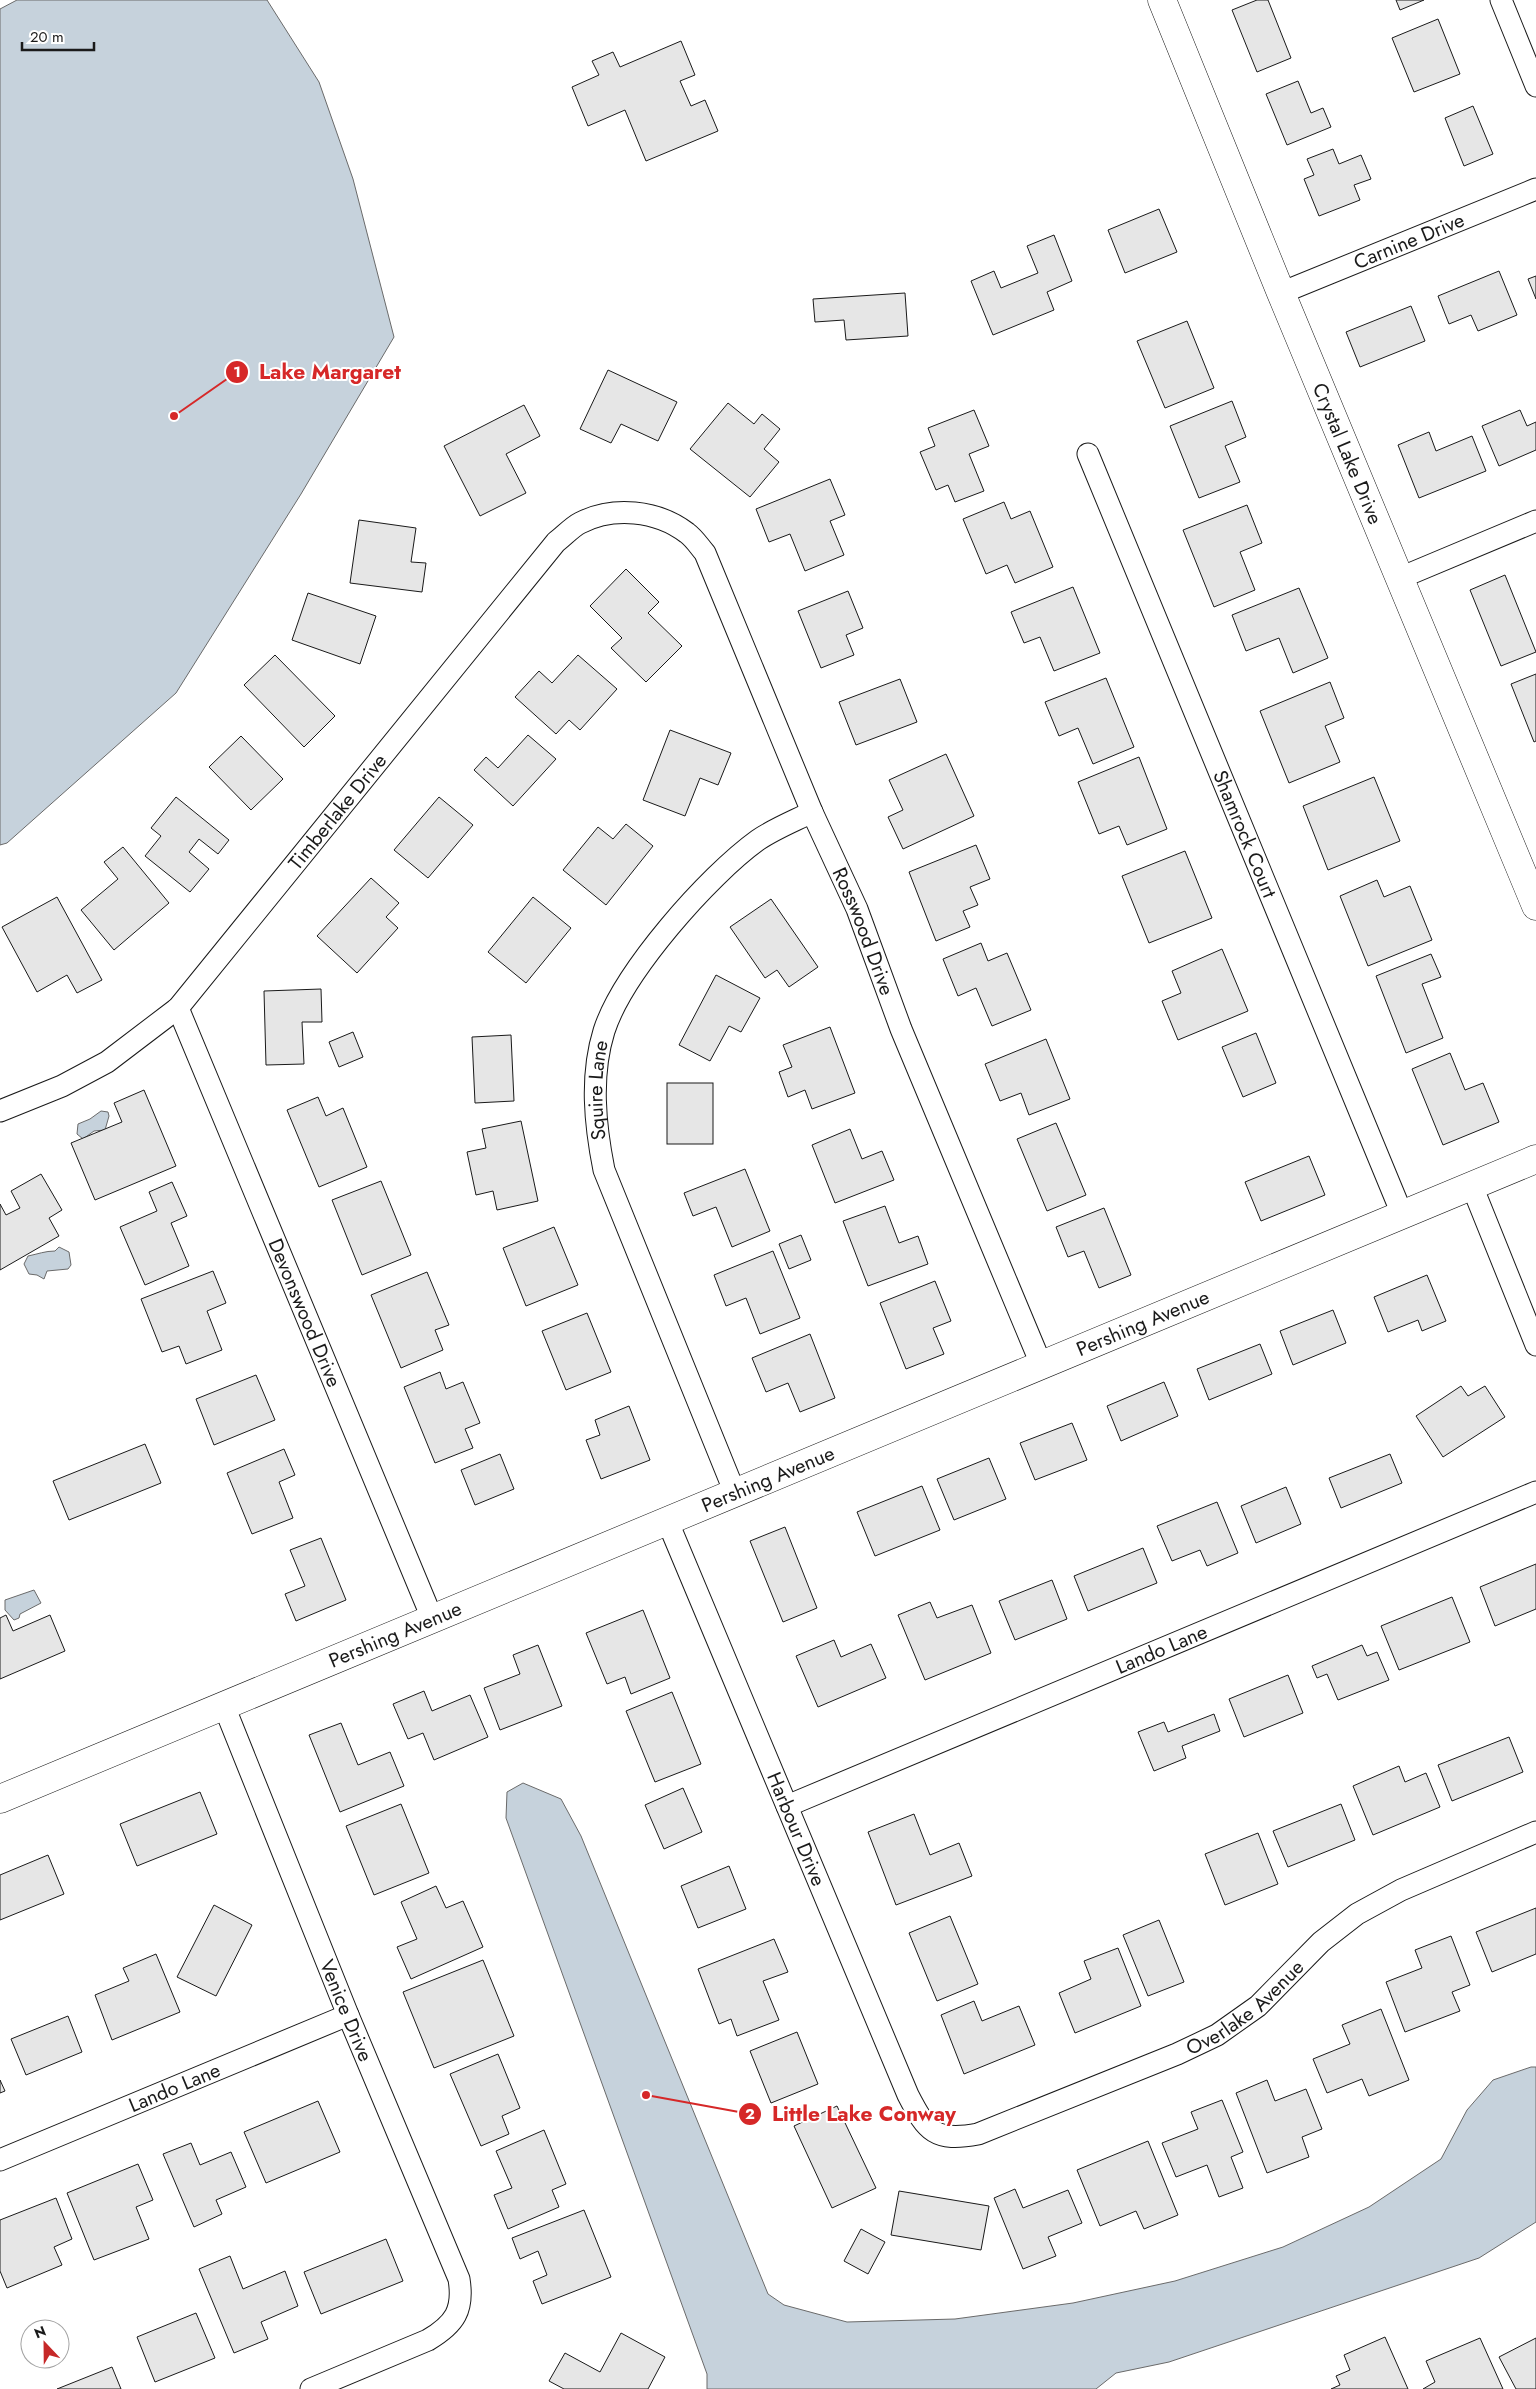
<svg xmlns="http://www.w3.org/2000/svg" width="1536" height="2389" viewBox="0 0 1536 2389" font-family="Jost,sans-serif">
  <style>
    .water { fill: #c6d2dc; stroke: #6a6a6a }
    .building { fill: #e6e6e6; stroke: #1a1a1a }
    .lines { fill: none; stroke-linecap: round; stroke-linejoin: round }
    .street-casing { stroke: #1a1a1a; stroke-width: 23 }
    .secondary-casing { stroke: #1a1a1a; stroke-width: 29 }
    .street { stroke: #fff; stroke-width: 21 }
    .secondary { stroke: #fff; stroke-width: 28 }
    .labels { text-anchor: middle; stroke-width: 4; stroke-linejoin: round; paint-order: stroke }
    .street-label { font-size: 20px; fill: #1a1a1a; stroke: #fff }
    .leader { fill: none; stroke: #d62828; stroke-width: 2 }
    .callout-dot { fill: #d62828; stroke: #fff; stroke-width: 2 }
    .mark-label { font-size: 15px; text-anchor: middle; font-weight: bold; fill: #fff }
    .callout-label { font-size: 21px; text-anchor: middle; font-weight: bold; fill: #d62828; stroke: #fff; stroke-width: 4; stroke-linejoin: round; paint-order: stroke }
  </style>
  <rect width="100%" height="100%" fill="#fff"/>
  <!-- water -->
  <g class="water">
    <path d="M17 0H267L319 82 353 179 394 337 301 494 176 693 7 843 0 845V9Z"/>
    <path d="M101 1111 108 1112 109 1116 105 1130 94 1131 83 1139 77 1134 78 1124 90 1119Z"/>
    <path d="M59 1247 69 1252 71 1265 68 1269 47 1271 44 1279 37 1275 29 1274 24 1264 28 1256C38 1254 45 1251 55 1251Z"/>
    <path d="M34 1590 41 1603 20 1614 19 1618 14 1620 5 1610V1600Z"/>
    <path d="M523 1783 561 1799 581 1836 768 2294 784 2305 847 2322 955 2319 1073 2303 1175 2281 1283 2247 1369 2207 1441 2159 1467 2110 1493 2080 1531 2067H1536V2222L1479 2258 1169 2362 1116 2373 1096 2389H707V2374L506 1818 507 1792Z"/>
  </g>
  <!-- building -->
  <g class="building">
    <path d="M1257 0H1268L1291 58 1257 72 1232 10Z"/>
    <path d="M1396 0H1424L1400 10Z"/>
    <path d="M1438 19 1460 74 1414 92 1392 38Z"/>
    <path d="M681 41 695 75 680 81 691 106 705 100 718 131 646 161 625 110 588 126 572 87 599 75 592 61 613 52 620 67Z"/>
    <path d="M1298 81 1311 113 1323 108 1331 127 1287 145 1266 94Z"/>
    <path d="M1473 106 1493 154 1464 166 1445 118Z"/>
    <path d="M1333 149 1339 164 1361 155 1371 179 1354 185 1360 200 1319 216 1304 179 1314 175 1307 159Z"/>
    <path d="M1159 209 1177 252 1125 273 1108 230Z"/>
    <path d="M1054 235 1072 281 1047 292 1054 310 993 335 971 281 994 271 1001 288 1038 273 1027 246Z"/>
    <path d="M1499 271 1517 315 1478 331 1471 315 1449 324 1438 296Z"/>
    <path d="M1536 276V299L1528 279Z"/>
    <path d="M905 293 908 336 846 340 844 320 815 322 813 299Z"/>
    <path d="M1411 306 1425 341 1360 367 1346 332Z"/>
    <path d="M1187 321 1214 388 1165 408 1137 341Z"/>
    <path d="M608 370 677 402 658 441 621 424 611 443 580 429Z"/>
    <path d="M1232 401 1246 437 1225 446 1240 482 1199 498 1170 426Z"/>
    <path d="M728 403 754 424 762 414 780 429 764 449 779 462 750 497 690 449Z"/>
    <path d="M524 405 540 436 506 454 526 493 480 516 444 446Z"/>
    <path d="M974 410 989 446 969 454 984 491 955 502 948 485 936 490 920 452 935 446 928 428Z"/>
    <path d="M1520 410 1527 426 1536 422V450L1499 466 1482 426Z"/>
    <path d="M1429 432 1436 451 1472 436 1486 471 1419 498 1398 445Z"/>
    <path d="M830 479 845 515 830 521 844 555 805 571 790 534 769 542 756 509Z"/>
    <path d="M1004 502 1011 519 1030 511 1053 567 1015 583 1007 565 986 574 963 519Z"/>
    <path d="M1247 505 1262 543 1240 552 1255 590 1214 607 1183 530Z"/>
    <path d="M359 520 416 528 411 562 426 563 422 592 350 583Z"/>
    <path d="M626 569 659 602 648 613 682 646 646 682 611 648 622 638 590 606Z"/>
    <path d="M1505 575 1536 652 1501 666 1470 590Z"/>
    <path d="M1073 587 1100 653 1054 671 1040 637 1024 643 1011 612Z"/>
    <path d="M1299 588 1328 658 1293 673 1279 638 1246 651 1232 615Z"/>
    <path d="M848 591 863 628 846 635 854 655 821 668 798 611Z"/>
    <path d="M308 593 376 616 360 664 292 640Z"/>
    <path d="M275 655 335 716 304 747 244 685Z"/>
    <path d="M578 655 617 689 580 730 569 720 556 734 515 697 539 671 552 683Z"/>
    <path d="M1536 674V741L1534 742 1511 684Z"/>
    <path d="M1106 678 1134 747 1093 764 1078 728 1059 736 1045 702Z"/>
    <path d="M900 679 917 722 856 745 839 702Z"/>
    <path d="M1330 682 1344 718 1325 726 1340 762 1289 783 1260 711Z"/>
    <path d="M670 730 731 753 718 785 700 778 685 816 643 800Z"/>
    <path d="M528 735 556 759 513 806 474 770 486 757 498 768Z"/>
    <path d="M241 736 283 779 251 810 209 767Z"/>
    <path d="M946 754 974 816 903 849 888 817 903 810 889 780Z"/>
    <path d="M1139 757 1167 829 1127 845 1119 826 1099 834 1078 782Z"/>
    <path d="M1374 777 1400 841 1328 870 1303 806Z"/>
    <path d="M176 797 229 840 218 854 199 839 189 852 209 869 190 892 145 856 161 836 151 828Z"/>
    <path d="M439 797 473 825 428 878 394 850Z"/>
    <path d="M626 824 653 846 606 905 563 870 598 827 613 839Z"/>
    <path d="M976 845 990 879 970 887 978 905 963 911 970 927 936 941 909 872Z"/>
    <path d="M123 847 169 903 114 950 81 910 118 879 104 862Z"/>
    <path d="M1185 851 1212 918 1149 943 1122 876Z"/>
    <path d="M371 878 399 903 386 917 398 928 357 973 317 936Z"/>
    <path d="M1377 880 1384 897 1410 886 1432 940 1368 966 1340 896Z"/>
    <path d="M57 897 102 980 77 993 67 975 37 992 2 927Z"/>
    <path d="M533 897 571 928 526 983 488 952Z"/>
    <path d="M771 899 818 967 789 987 777 970 765 978 730 927Z"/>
    <path d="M981 943 988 961 1007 953 1031 1010 992 1026 976 988 958 996 943 959Z"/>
    <path d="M1222 949 1248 1011 1178 1040 1162 1001 1181 993 1172 971Z"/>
    <path d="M1431 954 1441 977 1422 984 1443 1038 1406 1053 1376 976Z"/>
    <path d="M716 975 760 998 741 1032 729 1026 710 1061 679 1045Z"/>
    <path d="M321 989 322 1022H302L304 1064 266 1065 264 991Z"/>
    <path d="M830 1027 855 1093 812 1109 805 1090 788 1097 779 1072 792 1067 783 1045Z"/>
    <path d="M353 1032 363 1057 339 1067 329 1042Z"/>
    <path d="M1256 1033 1276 1083 1243 1097 1222 1047Z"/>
    <path d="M511 1035 514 1101 475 1103 472 1037Z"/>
    <path d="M1046 1039 1070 1099 1029 1115 1021 1093 1000 1101 985 1064Z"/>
    <path d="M1450 1053 1465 1090 1483 1083 1499 1122 1443 1145 1412 1069Z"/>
    <rect x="667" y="1083" width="46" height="61"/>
    <path d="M144 1090 176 1166 95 1200 71 1143 122 1122 114 1103Z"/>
    <path d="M318 1097 326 1116 343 1108 367 1167 319 1187 287 1110Z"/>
    <path d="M521 1121 538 1201 497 1210 493 1191 476 1195 467 1152 486 1148 482 1129Z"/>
    <path d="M1056 1123 1086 1195 1047 1211 1017 1139Z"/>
    <path d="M850 1129 862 1159 882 1151 894 1180 835 1203 812 1145Z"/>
    <path d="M1309 1156 1325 1195 1261 1221 1245 1182Z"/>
    <path d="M745 1169 770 1231 732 1247 716 1207 693 1216 684 1193Z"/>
    <path d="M41 1174 62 1210 49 1218 59 1236 0 1270V1204L6 1215 20 1208 11 1191Z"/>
    <path d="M381 1181 411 1255 362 1275 332 1200Z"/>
    <path d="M172 1182 187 1216 171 1223 189 1266 145 1285 120 1227 157 1211 149 1192Z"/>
    <path d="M885 1206 899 1243 918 1236 928 1264 868 1286 843 1221Z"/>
    <path d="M1104 1208 1131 1275 1099 1288 1084 1251 1068 1257 1056 1227Z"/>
    <path d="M554 1227 578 1285 526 1306 503 1248Z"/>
    <path d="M801 1235 811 1260 789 1269 779 1244Z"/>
    <path d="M773 1251 800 1318 760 1334 746 1298 726 1306 714 1275Z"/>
    <path d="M213 1271 226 1303 207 1311 222 1350 186 1364 179 1346 162 1352 141 1299Z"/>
    <path d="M427 1272 449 1325 435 1330 443 1350 401 1368 371 1295Z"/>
    <path d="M1427 1275 1446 1321 1422 1331 1418 1320 1388 1332 1374 1297Z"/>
    <path d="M935 1281 951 1321 933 1328 944 1354 906 1369 880 1303Z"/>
    <path d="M1333 1310 1346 1343 1293 1365 1280 1331Z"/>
    <path d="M587 1313 611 1372 566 1390 542 1331Z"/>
    <path d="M810 1334 835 1398 800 1412 788 1383 766 1392 752 1358Z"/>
    <path d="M1260 1344 1272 1374 1209 1400 1197 1369Z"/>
    <path d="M440 1372 446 1389 463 1382 480 1423 465 1429 473 1448 435 1463 404 1387Z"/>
    <path d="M256 1375 275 1420 214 1445 196 1399Z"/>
    <path d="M1164 1382 1178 1416 1121 1441 1107 1406Z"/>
    <path d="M1461 1386 1468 1396 1485 1386 1505 1417 1443 1457 1416 1416Z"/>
    <path d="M629 1406 650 1460 601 1479 586 1440 600 1435 595 1420Z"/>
    <path d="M1072 1423 1087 1460 1035 1480 1020 1443Z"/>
    <path d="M145 1444 161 1483 69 1520 53 1481Z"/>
    <path d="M284 1449 295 1475 279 1482 293 1518 252 1534 227 1473Z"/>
    <path d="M500 1454 514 1489 475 1505 461 1470Z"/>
    <path d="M1390 1454 1402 1483 1341 1508 1329 1478Z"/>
    <path d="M989 1458 1006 1499 954 1520 937 1479Z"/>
    <path d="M922 1486 940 1530 875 1556 857 1512Z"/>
    <path d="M1286 1487 1301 1524 1256 1543 1241 1506Z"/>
    <path d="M1217 1502 1238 1553 1207 1566 1200 1550 1172 1561 1157 1526Z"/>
    <path d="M785 1527 817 1608 783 1622 750 1541Z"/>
    <path d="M321 1538 346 1600 296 1621 285 1594 305 1586 290 1550Z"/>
    <path d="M1143 1548 1157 1583 1088 1611 1074 1576Z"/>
    <path d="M1536 1564V1609L1495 1626 1480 1587Z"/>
    <path d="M1052 1580 1067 1619 1015 1640 999 1601Z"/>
    <path d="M1452 1597 1470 1642 1399 1670 1381 1626Z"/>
    <path d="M930 1602 937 1618 972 1605 991 1653 925 1680 898 1615Z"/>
    <path d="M643 1610 670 1678 631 1694 625 1677 607 1684 586 1633Z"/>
    <path d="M6 1615 13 1631 50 1615 65 1651 0 1679V1618Z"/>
    <path d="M834 1640 841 1657 871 1644 886 1678 818 1707 796 1656Z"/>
    <path d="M538 1645 562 1706 500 1730 484 1688 520 1674 513 1655Z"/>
    <path d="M1362 1645 1367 1656 1377 1652 1389 1680 1338 1700 1327 1674 1317 1678 1312 1666Z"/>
    <path d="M1288 1675 1303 1713 1244 1737 1229 1699Z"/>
    <path d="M424 1691 432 1711 470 1695 488 1737 434 1760 423 1733 408 1739 393 1704Z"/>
    <path d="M672 1692 701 1764 655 1782 626 1711Z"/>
    <path d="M1214 1714 1220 1731 1182 1746 1186 1758 1154 1771 1138 1732 1164 1722 1168 1732Z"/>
    <path d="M341 1723 358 1765 390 1752 404 1786 340 1812 309 1735Z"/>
    <path d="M1509 1737 1523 1772 1452 1801 1438 1765Z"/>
    <path d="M1399 1766 1405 1782 1426 1773 1440 1807 1373 1835 1353 1786Z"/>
    <path d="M683 1788 702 1832 664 1849 645 1805Z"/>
    <path d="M200 1792 217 1834 137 1866 120 1824Z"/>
    <path d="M401 1804 429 1873 374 1895 346 1826Z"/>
    <path d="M1341 1804 1355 1840 1288 1867 1273 1831Z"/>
    <path d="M914 1814 930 1855 959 1843 972 1876 896 1905 868 1832Z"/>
    <path d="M1258 1833 1278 1884 1225 1905 1205 1854Z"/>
    <path d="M48 1855 64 1894 0 1920V1875Z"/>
    <path d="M729 1866 746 1909 698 1928 681 1886Z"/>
    <path d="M436 1886 446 1908 463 1901 483 1947 411 1979 397 1947 417 1939 401 1902Z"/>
    <path d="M214 1905 252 1925 216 1996 177 1977Z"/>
    <path d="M1536 1908V1954L1492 1972 1476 1932Z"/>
    <path d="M950 1916 978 1984 937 2001 909 1933Z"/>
    <path d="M1159 1920 1184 1982 1148 1996 1123 1935Z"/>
    <path d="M1451 1936 1470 1985 1452 1992 1460 2011 1405 2032 1386 1982 1422 1968 1415 1950Z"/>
    <path d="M774 1939 788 1972 763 1981 779 2020 737 2036 731 2019 719 2024 698 1969Z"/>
    <path d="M1118 1948 1141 2006 1075 2033 1059 1993 1091 1979 1084 1961Z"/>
    <path d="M156 1954 180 2012 112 2040 95 1995 129 1981 123 1968Z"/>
    <path d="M483 1960 514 2036 434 2068 403 1992Z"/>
    <path d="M974 2001 982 2021 1019 2006 1035 2045 964 2074 941 2015Z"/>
    <path d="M1381 2009 1409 2080 1369 2096 1362 2079 1327 2093 1313 2059 1350 2044 1342 2025Z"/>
    <path d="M68 2016 82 2052 26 2075 11 2039Z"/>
    <path d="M797 2032 818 2084 771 2103 750 2051Z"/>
    <path d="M498 2054 520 2108 502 2116 509 2134 481 2146 450 2074Z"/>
    <path d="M0 2080 5 2091 0 2093Z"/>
    <path d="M1267 2080 1275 2101 1306 2089 1322 2129 1302 2137 1309 2157 1267 2173 1236 2093Z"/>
    <path d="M1222 2100 1243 2152 1231 2157 1243 2188 1219 2197 1207 2165 1176 2177 1162 2143 1198 2129 1191 2112Z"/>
    <path d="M318 2101 340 2152 266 2183 244 2132Z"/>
    <path d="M837 2106 876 2188 832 2208 794 2126Z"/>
    <path d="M544 2130 566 2184 552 2190 559 2207 508 2229 494 2195 512 2188 496 2151Z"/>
    <path d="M1148 2141 1178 2215 1144 2229 1136 2211 1100 2226 1077 2170Z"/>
    <path d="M191 2143 200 2165 231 2152 246 2187 216 2200 222 2214 194 2227 163 2154Z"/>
    <path d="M138 2164 153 2200 136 2207 149 2239 94 2260 67 2193Z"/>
    <path d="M1015 2189 1023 2208 1068 2190 1082 2223 1048 2237 1056 2256 1023 2269 994 2198Z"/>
    <path d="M899 2191 989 2206 981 2250 891 2235Z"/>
    <path d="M56 2198 72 2239 54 2247 62 2265 7 2288 0 2271V2220Z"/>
    <path d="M584 2210 611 2277 542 2304 533 2281 547 2275 538 2251 520 2259 512 2238Z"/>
    <path d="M861 2229 885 2242 868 2274 844 2261Z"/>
    <path d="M386 2239 403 2281 321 2314 304 2272Z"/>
    <path d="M230 2256 243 2289 285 2271 298 2306 261 2322 268 2339 234 2353 199 2269Z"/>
    <path d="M196 2313 215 2358 155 2382 137 2337Z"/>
    <path d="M621 2333 665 2357 648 2389H564L549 2381 565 2353 600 2372Z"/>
    <path d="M1385 2337 1408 2389H1331L1340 2385 1336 2376 1350 2370 1344 2355Z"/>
    <path d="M1480 2338 1503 2389H1423L1435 2382 1426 2361Z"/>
    <path d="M1536 2338V2389H1516L1499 2357Z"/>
    <path d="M112 2367 121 2389H57Z"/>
  </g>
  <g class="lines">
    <defs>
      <g id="street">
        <path d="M1501 0 1536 86"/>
        <path id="s1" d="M1281 293 1536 189"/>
        <path id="s2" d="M1088 454 1402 1214"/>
        <path d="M1400 578 1536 521"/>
        <path id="s3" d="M178 1008 432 1618"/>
        <path id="s4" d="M0 1111 62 1086 107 1062 178 1008 556 542C564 536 572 527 580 523 613 506 657 510 687 533 694 538 699 546 705 553L812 812 857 909 901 1029 1041 1364"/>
        <path d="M1472 1186 1536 1345"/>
        <path id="s5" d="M735 1493 604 1170C595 1125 590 1076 604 1031 623 972 708 876 758 840 774 829 794 821 812 812"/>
        <path id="s6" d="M667 1520 908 2095C927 2132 935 2142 978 2134L1177 2054 1217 2035 1258 2006 1321 1942 1357 1914 1401 1890 1536 1832"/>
        <path id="s7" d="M224 1706 348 2015 459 2279C464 2310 455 2324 428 2340L311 2389"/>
        <path id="s8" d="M787 1806 1536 1492"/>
        <path id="s9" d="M0 2160 348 2015"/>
      </g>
      <g id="secondary">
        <path id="s10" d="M1162 0 1281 293 1536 906"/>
        <path id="s11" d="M0 1799 1536 1159"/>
      </g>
    </defs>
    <!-- street casing -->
    <use href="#street" class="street-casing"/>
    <!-- secondary casing -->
    <use href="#secondary" class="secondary-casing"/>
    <!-- street -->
    <use href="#street" class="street"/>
    <!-- secondary -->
    <use href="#secondary" class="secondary"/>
  </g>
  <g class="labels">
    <!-- street labels -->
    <g class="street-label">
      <text dy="7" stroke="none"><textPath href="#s1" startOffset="138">Carnine Drive</textPath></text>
      <text dy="7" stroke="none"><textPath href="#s10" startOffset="490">Crystal Lake Drive</textPath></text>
      <text dy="7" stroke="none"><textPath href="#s4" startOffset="460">Timberlake Drive</textPath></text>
      <text dy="7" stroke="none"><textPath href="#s2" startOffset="411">Shamrock Court</textPath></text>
      <text dy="7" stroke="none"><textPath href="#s4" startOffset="1388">Rosswood Drive</textPath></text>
      <text dy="7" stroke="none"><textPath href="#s5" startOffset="429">Squire Lane</textPath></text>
      <text dy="7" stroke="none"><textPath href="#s3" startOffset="330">Devonswood Drive</textPath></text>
      <text dy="7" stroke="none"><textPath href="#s11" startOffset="1238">Pershing Avenue</textPath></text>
      <text dy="7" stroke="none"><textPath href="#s11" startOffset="832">Pershing Avenue</textPath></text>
      <text dy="7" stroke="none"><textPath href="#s11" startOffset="428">Pershing Avenue</textPath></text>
      <text dy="7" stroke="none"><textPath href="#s8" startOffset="406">Lando Lane</textPath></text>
      <text dy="7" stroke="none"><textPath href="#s6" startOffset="335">Harbour Drive</textPath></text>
      <text dy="7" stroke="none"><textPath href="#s6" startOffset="1011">Overlake Avenue</textPath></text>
      <text dy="7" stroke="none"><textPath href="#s7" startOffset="328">Venice Drive</textPath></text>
      <text dy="7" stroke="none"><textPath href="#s9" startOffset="189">Lando Lane</textPath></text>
    </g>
  </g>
  <!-- callouts -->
  <path class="leader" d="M174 416L237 372M646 2095L750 2114"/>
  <g class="callout-dot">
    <circle cx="174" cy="416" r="5"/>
    <circle cx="646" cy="2095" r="5"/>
    <circle cx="237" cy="372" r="12"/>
    <circle cx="750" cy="2114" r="12"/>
  </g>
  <g class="mark-label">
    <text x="237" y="377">1</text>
    <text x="750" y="2119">2</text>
  </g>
  <g class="callout-label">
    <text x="330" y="379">Lake Margaret</text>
    <text x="864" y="2121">Little Lake Conway</text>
  </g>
  <!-- north arrow -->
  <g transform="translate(45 2344) rotate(338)"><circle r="24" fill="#ffffff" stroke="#a3a3a3"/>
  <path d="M0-4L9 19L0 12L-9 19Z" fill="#c62828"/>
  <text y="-8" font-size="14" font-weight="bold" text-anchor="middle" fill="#1a1a1a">N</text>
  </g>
  <!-- scale -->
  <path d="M22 42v8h72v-8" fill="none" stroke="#1a1a1a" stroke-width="2.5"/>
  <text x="30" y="42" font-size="15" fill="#1a1a1a" stroke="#ffffff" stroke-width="4" paint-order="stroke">20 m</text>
</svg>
